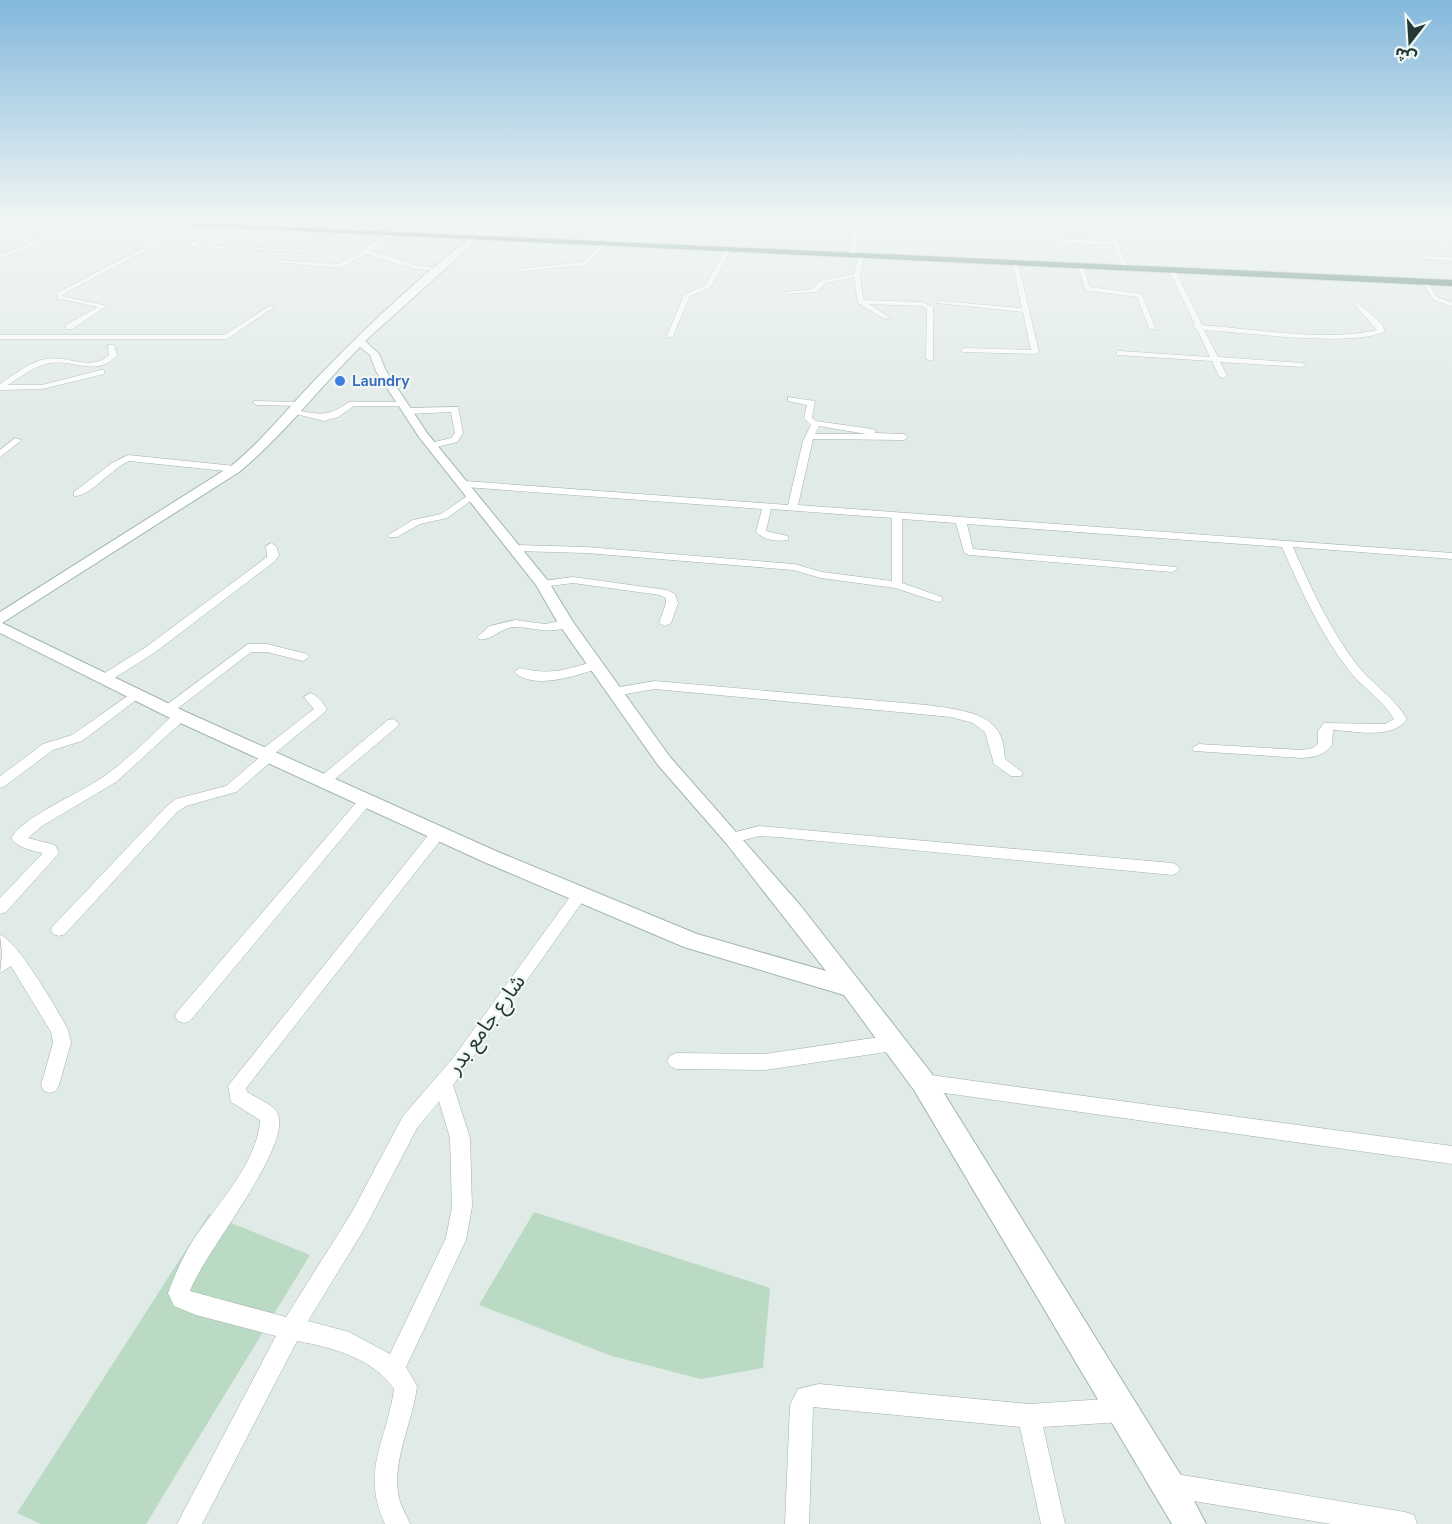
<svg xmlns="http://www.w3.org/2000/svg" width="1452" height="1524" viewBox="0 0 1452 1524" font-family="'Nunito Sans','Noto Sans Arabic',sans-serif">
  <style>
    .green { fill: #badac4 }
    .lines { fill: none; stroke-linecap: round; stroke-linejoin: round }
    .street-casing { stroke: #a3b1ad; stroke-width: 1 }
    .secondary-casing { stroke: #a0b5ae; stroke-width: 2 }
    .highway-casing { stroke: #bdc4c2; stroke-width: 2 }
    .street { fill: #fff; fill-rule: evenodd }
    .secondary { fill: #fff; fill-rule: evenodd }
    .highway { fill: #30635b; fill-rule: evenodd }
    .shop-dot { fill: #3f7fe0; stroke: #f0f7f4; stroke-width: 2 }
    .labels { text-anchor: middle; stroke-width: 4.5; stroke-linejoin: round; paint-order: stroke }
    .far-shop-label { font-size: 15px; font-weight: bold; fill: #366cbe; stroke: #f0f7f4; text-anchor: start }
    .near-street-label { font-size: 21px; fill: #223934; stroke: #f0f7f4 }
  </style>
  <rect width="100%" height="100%" fill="#e0eae6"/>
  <!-- green -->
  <g class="green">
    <path d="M534 1212 770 1288 763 1368 701 1379 612 1356 479 1305Z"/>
    <path d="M209 1214 310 1255 146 1524H41L17 1513Z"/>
  </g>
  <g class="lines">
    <defs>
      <g id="street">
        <path d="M371 219H377L360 231H356V229Z"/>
        <path d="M632 219H637L635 223 686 227 683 229 632 226 616 243H612Z"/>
        <path d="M733 219 862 224 868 223 870 219H875L872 225 860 228 855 253 852 255 849 253 855 226Z"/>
        <path d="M932 219H976L978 221 975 223Z"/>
        <path d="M991 219H997L994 223 992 232 997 236 1050 239 1036 224 1000 219 1040 221 1054 237 1052 239 1111 241 1102 219H1108L1127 265 1122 266 1113 245 994 239 986 233Z"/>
        <path d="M1312 219H1321L1294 229 1328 237 1452 238V242L1328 241 1285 229Z"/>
        <path d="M1352 219H1379L1416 224 1413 226Z"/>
        <path d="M81 221 86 222 0 259V255Z"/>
        <path d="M185 226 190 227 63 294 62 296 107 306 72 329H66V325L98 307 56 298 59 292Z"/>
        <path d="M223 226 225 229 197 245 305 250 302 252 191 247 192 243Z"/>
        <path d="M387 233 389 236 370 251 416 265 442 269 439 271 415 269 366 254 340 268 275 262 278 260 339 264 363 251Z"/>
        <path d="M601 244 606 245 587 265 522 271 519 269 583 262Z"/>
        <path d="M727 249 730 251 711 287 690 296 673 336 666 338 684 295 706 285 724 251Z"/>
        <path d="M861 255 864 257 860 275 863 300 922 302 933 307V361L926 359 927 308 921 306 869 304 890 318 885 319 858 303 854 277 826 283 816 292 788 294 785 292 812 289 822 280 854 274 858 257Z"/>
        <path d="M1423 256 1452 257V261L1421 259Z"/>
        <path d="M1015 261 1018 263 1039 352 1035 354 962 352 961 350 965 348 1031 350 1023 312 937 303 940 301 1022 308 1012 263Z"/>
        <path d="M1078 265 1083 266 1090 287 1142 294 1156 330 1149 328 1137 297 1085 290Z"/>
        <path d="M1172 268 1175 270 1202 325C1255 329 1325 342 1377 330L1355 305 1357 302 1382 324 1385 331C1356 348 1242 332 1204 330L1218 357 1302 363 1306 365 1302 367 1220 362 1227 376 1223 378 1219 376 1212 361 1117 355V351H1120L1210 357 1197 329 1193 327 1195 325 1169 270Z"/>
        <path d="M1421 280H1425L1438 298 1452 302V306L1434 300Z"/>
        <path d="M269 306 274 307 227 339H0V335H225Z"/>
        <path d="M108 345H114L117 355C97 378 74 359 50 363 35 365 21 377 8 385H42L101 370H104V374L42 389 0 390V384C14 375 29 362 46 359 67 355 91 372 109 355Z"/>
        <path d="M788 397 815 401 812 418 816 421 872 429 875 430V433L904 434 908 437 904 440 813 439 798 505 1452 553V559L1293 547C1311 588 1330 630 1357 665 1373 685 1394 697 1407 719 1392 740 1356 731 1333 730L1332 745C1323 756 1315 757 1302 758L1194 751 1192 748 1199 744 1302 750 1313 748 1318 744V731L1324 723 1385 724 1394 719C1383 700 1364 689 1350 672 1321 635 1301 590 1282 547L967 524 973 549 1176 567 1177 569 1172 572 969 555 964 552 956 523 902 519V583L942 597V601L938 602 895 588 821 578 793 570 586 553 516 551 511 548 516 545 586 547 794 564 822 572 892 581V518L771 509 766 531 788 536V540C777 542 764 540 756 532L762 509 465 487 460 484 465 481 788 505 803 441 811 425 804 418 807 405 788 401ZM819 426 866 434H815Z"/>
        <path d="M254 401 301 402 305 404 301 406 257 405 253 403Z"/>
        <path d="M349 402H404L408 404 404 406H354L338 417 324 421 296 414 300 411C324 415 328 416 349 402Z"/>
        <path d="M458 407 463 433 457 442 433 448 429 445 430 443 451 438 455 433 451 412 408 414 404 411 408 408Z"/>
        <path d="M15 438 22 440 0 457V450Z"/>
        <path d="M128 455 235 466 240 469 235 472 129 461C112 468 90 497 74 496V492L112 463Z"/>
        <path d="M473 492 478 495 476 497 447 518 420 524 397 537H389L388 535 413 520 441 514Z"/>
        <path d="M271 543 276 546 279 555 275 561 154 653 108 682H100L98 679 100 676 146 647 267 557 266 546Z"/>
        <path d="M573 577 667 590 675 594 678 603 671 623 665 626 659 623 666 603V598L660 595 573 583 543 587 538 584 543 581Z"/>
        <path d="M515 620 545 624 566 620 572 623C556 637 533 627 515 627 501 627 491 642 479 639L477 637 490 626Z"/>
        <path d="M248 644H267L307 654 309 657 303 661 267 652H251L173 712H165L163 709 165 706Z"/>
        <path d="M596 661 602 665 600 668C577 675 535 691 514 672L520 668C552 676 566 669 596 661Z"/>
        <path d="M655 681 927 705C950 709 989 710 1000 735 1004 743 1004 751 1005 759L1023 773 1021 776H1011L994 764 985 732 973 723 951 717 655 689 614 696 608 692 614 688Z"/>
        <path d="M136 690 140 691 142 694 140 697 82 741 53 750 5 786 0 788V776L43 744 72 735Z"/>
        <path d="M310 693C317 695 323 703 327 709L325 712 274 754 276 756 274 759 236 792 186 806 177 812 65 934 59 936 53 934 51 930 53 926 167 806 176 799 226 786 260 757 258 754 260 751 314 709 304 697Z"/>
        <path d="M180 712 186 716 185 719 116 782 42 826 28 838 55 845 59 853 6 912 0 914V898L43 853C31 850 19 849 11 838 24 816 79 794 103 777 129 759 152 735 175 713Z"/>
        <path d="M393 719 399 723 398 726 329 784H319L317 781 319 778 388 720Z"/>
        <path d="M366 795 373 800 371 803 190 1021 184 1023 178 1021 175 1016 178 1011 361 797Z"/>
        <path d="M759 826 1172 863 1177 865 1180 869 1177 873 1172 875 778 837 759 836 733 843 728 842 726 838 728 834Z"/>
        <path d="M438 828 443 829 445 833 443 837 246 1088 247 1092C255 1097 272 1104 277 1112 295 1144 203 1254 190 1291L286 1317 352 1212 403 1116 453 1058 575 890 580 888 585 890 588 894 585 898 453 1085 470 1138 472 1207 466 1240 406 1367 417 1386C413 1422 391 1461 399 1498 401 1507 407 1516 410 1524H385C360 1471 387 1441 394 1389 373 1358 331 1347 297 1341L202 1524H177L276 1336 196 1315 174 1306 168 1293C175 1275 182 1258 192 1242 215 1207 258 1163 260 1120L231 1102 228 1086 433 829ZM439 1101 450 1138 452 1207 446 1238 390 1354 349 1332 308 1321 366 1226 417 1128Z"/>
        <path d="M0 935C17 940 59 1012 68 1030L71 1043 59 1085 56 1091 50 1093 44 1091 41 1085 53 1043 51 1032 11 966 0 973 2 954Z"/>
        <path d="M893 1035 899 1038 902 1043 899 1048 893 1051 765 1070 676 1069 670 1066 667 1061 670 1056 676 1053 765 1054Z"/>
        <path d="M923 1074 1452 1146V1164L923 1090 917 1088 914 1082 917 1076Z"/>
        <path d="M819 1384 1029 1404 1121 1398 1129 1402 1133 1410 1129 1418 1121 1422 1043 1427 1065 1524H1041L1020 1427 813 1407 809 1524H785L790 1405 798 1389Z"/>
        <path d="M1170 1473 1405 1512 1414 1515 1417 1524H1331L1170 1497 1161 1494 1158 1485 1161 1476Z"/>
      </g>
      <path id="secondary" d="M496 219H505L476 241 365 341 379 354 386 371 427 433 548 581 573 622 670 757 800 905 932 1074 1180 1474 1206 1524H1172L914 1090 844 995 684 947 484 862 174 720 0 633V612L231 466C262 441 286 410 314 381 367 326 433 263 496 219ZM360 347 370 355 376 371 419 437 536 585 558 623 658 765 726 843 826 971 697 934 498 852 186 712 2 623 239 472C284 435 319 388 360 347Z"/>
      <path id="highway" d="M50 219H112L1452 280V286Z"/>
    </defs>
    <!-- street casing -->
    <use href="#street" class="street-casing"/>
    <!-- secondary casing -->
    <use href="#secondary" class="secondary-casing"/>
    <!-- highway casing -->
    <use href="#highway" class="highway-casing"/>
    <!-- street -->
    <use href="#street" class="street"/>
    <!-- secondary -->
    <use href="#secondary" class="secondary"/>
    <!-- highway -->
    <use href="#highway" class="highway"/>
  </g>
  <!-- sky -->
  <linearGradient id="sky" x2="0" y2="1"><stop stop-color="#83b8dc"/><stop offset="0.51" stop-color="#f1f6f4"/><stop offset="1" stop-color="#f1f6f4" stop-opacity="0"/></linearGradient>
  <rect width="1452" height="433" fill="url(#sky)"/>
  <!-- markers -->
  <circle class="shop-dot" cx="340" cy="381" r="6"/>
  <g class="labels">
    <!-- far-shop labels -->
    <g class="far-shop-label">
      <text x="352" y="386">Laundry</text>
    </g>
    <!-- near-street labels -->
    <g class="near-street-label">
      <text transform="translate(486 1024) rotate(-54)" y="7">شارع جامع بدر</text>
    </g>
  </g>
  <!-- north arrow -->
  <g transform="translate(1410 42) rotate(197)" stroke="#f0f7f4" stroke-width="4.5" paint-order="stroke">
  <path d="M0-4.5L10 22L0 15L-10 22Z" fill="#223934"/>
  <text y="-9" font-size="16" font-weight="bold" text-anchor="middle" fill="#223934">ش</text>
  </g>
</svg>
